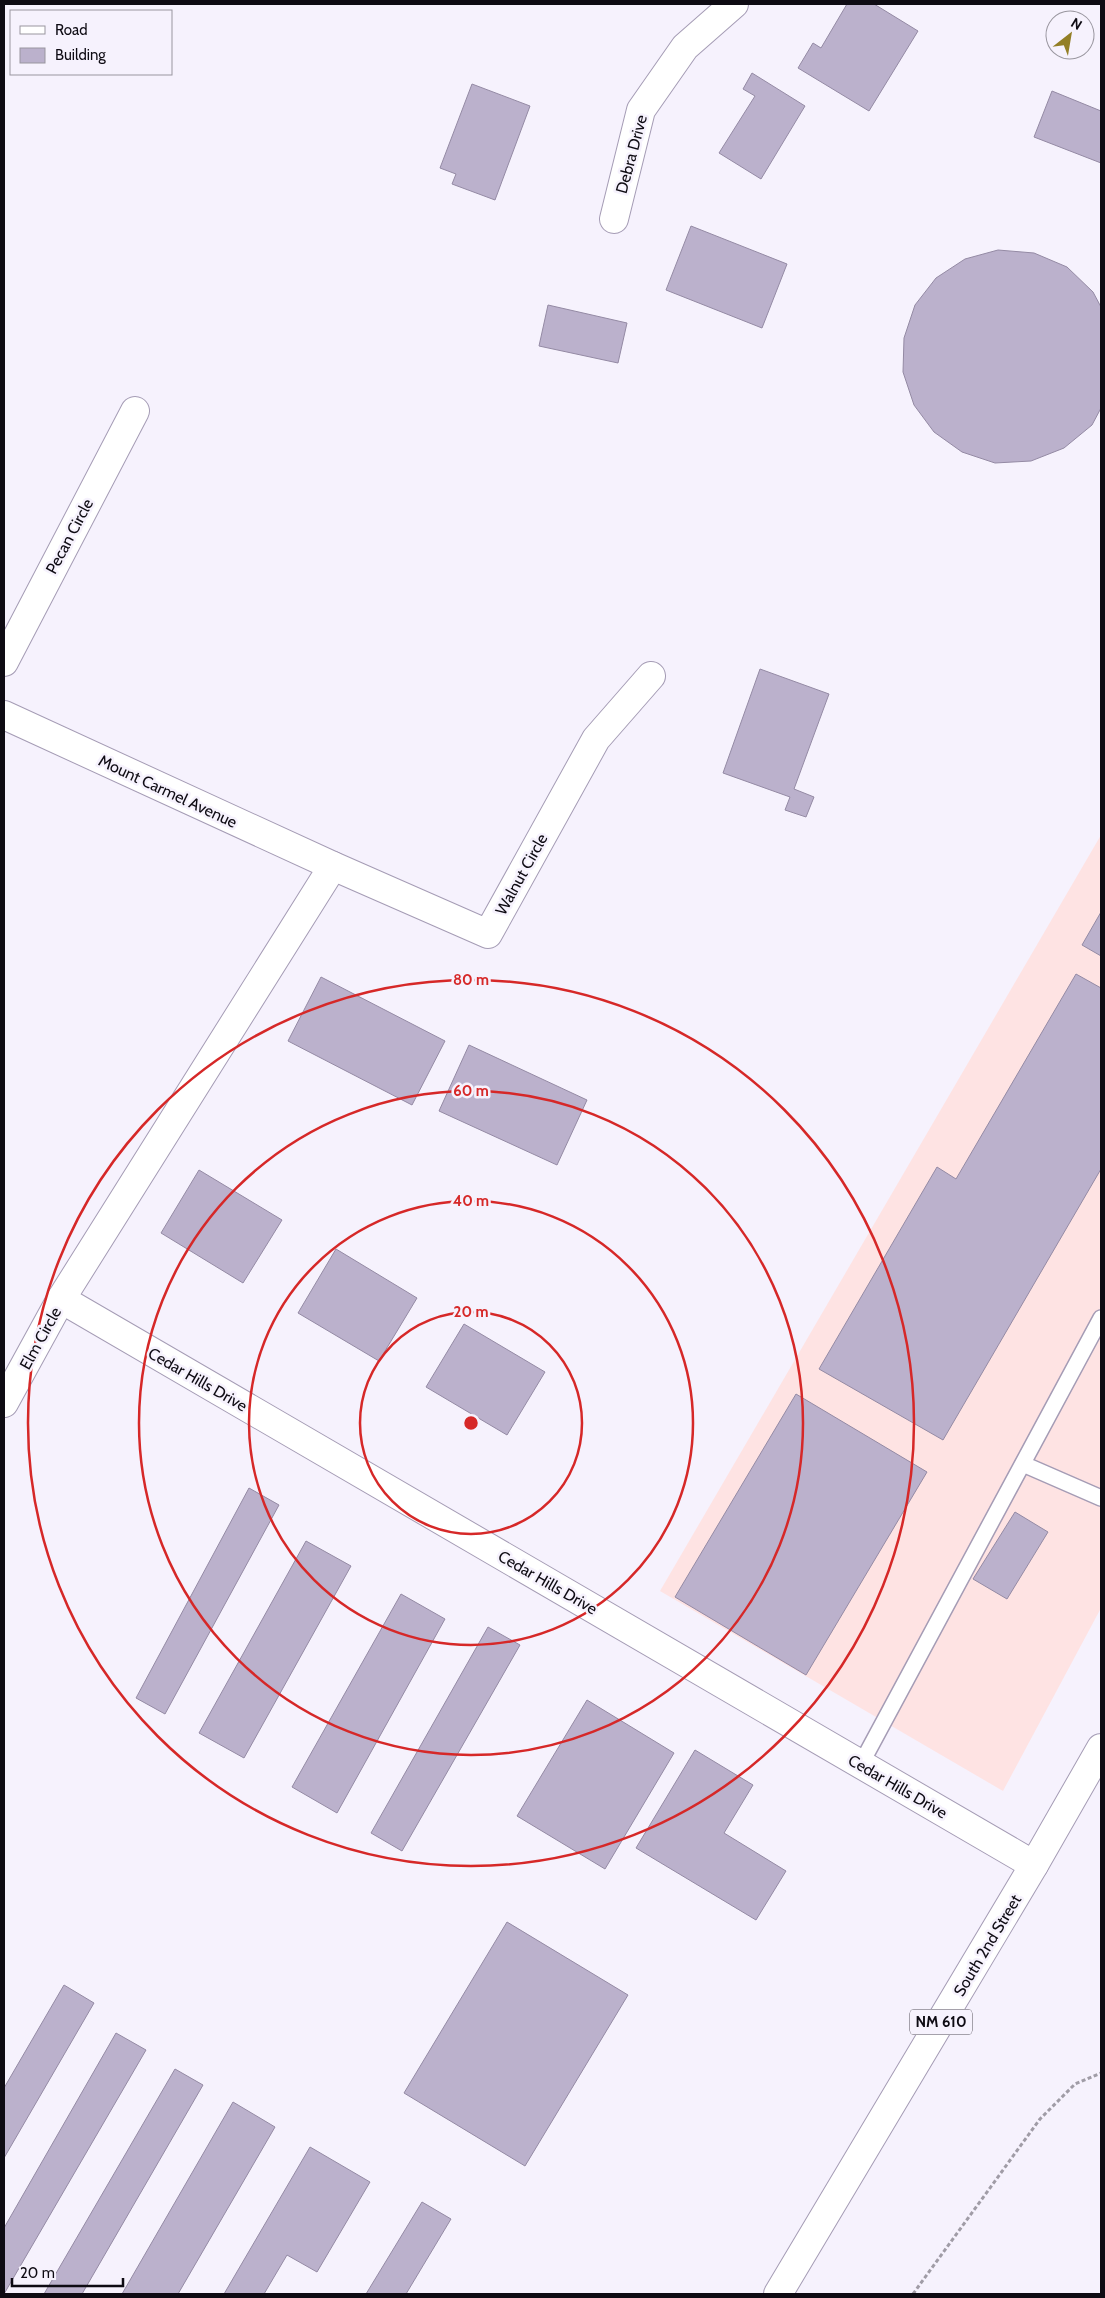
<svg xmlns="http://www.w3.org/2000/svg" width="1105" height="2298" viewBox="0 0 1105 2298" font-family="Cabin,sans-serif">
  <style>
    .commercial { fill: #fee3e3 }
    .building { fill: #bbb1cc; stroke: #948aa4 }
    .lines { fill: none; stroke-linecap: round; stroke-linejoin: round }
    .lane-casing { stroke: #a59cb5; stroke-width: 18 }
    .street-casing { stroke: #a59cb5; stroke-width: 30 }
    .primary-casing { stroke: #a59cb5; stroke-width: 30 }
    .path { stroke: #a09ca6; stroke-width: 3; stroke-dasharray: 4 2.5; stroke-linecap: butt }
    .lane { stroke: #fff; stroke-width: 15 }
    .street { stroke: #fff; stroke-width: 28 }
    .primary { stroke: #fff; stroke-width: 28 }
    .ring { fill: none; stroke: #d62828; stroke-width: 2.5 }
    .labels { text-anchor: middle; stroke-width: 5; stroke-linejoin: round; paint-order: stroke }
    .shield { fill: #f6f2fd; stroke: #545059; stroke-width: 1 }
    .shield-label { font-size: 15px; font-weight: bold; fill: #0e0b13 }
    .street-label { font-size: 16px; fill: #0e0b13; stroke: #f6f2fd }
    .centre { fill: #d62828; stroke: #f6f2fd; stroke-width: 2.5 }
    .ring-label { font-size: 15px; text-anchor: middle; font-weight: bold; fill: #d62828; stroke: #f6f2fd; stroke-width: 5; stroke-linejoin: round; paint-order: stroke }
  </style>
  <rect width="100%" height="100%" fill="#f6f2fd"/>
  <!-- commercial -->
  <path class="commercial" d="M1101 835V1608L1003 1791 660 1591Z"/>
  <!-- building -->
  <g class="building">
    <path d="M847 4H874L918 31 869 111 798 68 813 43 821 48Z"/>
    <path d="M752 73 805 106 761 179 719 153 755 96 743 89Z"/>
    <path d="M472 84 530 106 495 200 452 184 456 174 440 168Z"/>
    <path d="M1052 91 1101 111V163L1034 137Z"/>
    <path d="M691 226 787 264 762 328 666 290Z"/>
    <path d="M998 250 1034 253 1067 267 1093 292 1101 307V408L1092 425 1064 448 1031 461 995 463 962 452 934 432 914 405 903 372 904 338 915 305 936 278 965 259Z"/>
    <path d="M548 305 627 323 618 363 539 346Z"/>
    <path d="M760 669 829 694 794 789 814 797 806 817 785 810 790 797 723 773Z"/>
    <path d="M1101 912V956L1082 945Z"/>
    <path d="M1076 974 1101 988V1169L943 1440 819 1369 937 1167 956 1179Z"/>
    <path d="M321 977 445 1041 412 1105 288 1041Z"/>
    <path d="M469 1045 587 1100 557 1165 439 1111Z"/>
    <path d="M199 1170 282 1220 243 1283 161 1233Z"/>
    <path d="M336 1249 417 1298 379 1361 298 1313Z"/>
    <path d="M464 1324 545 1372 507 1435 426 1387Z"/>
    <path d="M796 1394 927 1472 806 1675 675 1597Z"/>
    <path d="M249 1488 279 1505 165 1714 136 1698Z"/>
    <path d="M1015 1512 1048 1532 1007 1599 973 1579Z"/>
    <path d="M306 1541 351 1566 244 1758 199 1733Z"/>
    <path d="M401 1594 445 1619 337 1813 292 1787Z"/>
    <path d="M488 1627 520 1645 402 1851 371 1833Z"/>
    <path d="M587 1700 674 1753 605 1869 517 1816Z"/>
    <path d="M695 1750 753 1785 724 1833 786 1871 756 1920 636 1848Z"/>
    <path d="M507 1922 628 1995 525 2166 404 2093Z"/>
    <path d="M64 1985 94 2003 4 2158V2088Z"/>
    <path d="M116 2033 146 2050 4 2294V2228Z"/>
    <path d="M175 2069 203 2085 82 2294H44Z"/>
    <path d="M233 2102 275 2127 178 2294H122Z"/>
    <path d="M310 2147 370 2182 317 2272 287 2255 264 2294H224Z"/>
    <path d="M422 2202 451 2219 406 2294H366Z"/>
  </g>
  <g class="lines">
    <defs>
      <g id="lane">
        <path d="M1023 1464 1101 1498"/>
        <path d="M861 1764 1101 1318"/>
      </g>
      <g id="street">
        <path d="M614 219 641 110 685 47 734 4"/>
        <path d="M4 662 135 411"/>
        <path d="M4 715 333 866 488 934 596 739 651 676"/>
        <path d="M61 1299 1034 1865"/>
        <path d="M4 1403 61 1299 333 866"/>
      </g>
      <path id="primary" d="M778 2294 1034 1865 1101 1748"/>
    </defs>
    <!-- lane casing -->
    <use href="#lane" class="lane-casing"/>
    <!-- street casing -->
    <use href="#street" class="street-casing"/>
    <!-- primary casing -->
    <use href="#primary" class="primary-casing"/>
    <!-- path -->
    <path class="path" d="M913 2294 1040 2119 1075 2084 1101 2073"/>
    <!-- lane -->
    <use href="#lane" class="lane"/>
    <!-- street -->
    <use href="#street" class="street"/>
    <!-- primary -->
    <use href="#primary" class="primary"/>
  </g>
  <!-- distance rings -->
  <g class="ring">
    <circle cx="471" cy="1423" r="111"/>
    <circle cx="471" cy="1423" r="222"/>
    <circle cx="471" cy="1423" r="332"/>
    <circle cx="471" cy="1423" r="443"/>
  </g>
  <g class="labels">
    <!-- shield labels -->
    <rect class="shield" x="910" y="2009.5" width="62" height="25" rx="4"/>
    <g class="shield-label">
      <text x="941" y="2027">NM 610</text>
    </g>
    <!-- street labels -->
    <g class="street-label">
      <text transform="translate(631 154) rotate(-75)" y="6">Debra Drive</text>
      <text transform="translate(69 536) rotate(-62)" y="6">Pecan Circle</text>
      <text transform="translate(168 791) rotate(25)" y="6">Mount Carmel Avenue</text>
      <text transform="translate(521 874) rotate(-61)" y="6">Walnut Circle</text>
      <text transform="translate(40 1338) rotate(-61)" y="6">Elm Circle</text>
      <text transform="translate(198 1379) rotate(30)" y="6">Cedar Hills Drive</text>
      <text transform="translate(548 1582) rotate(30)" y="6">Cedar Hills Drive</text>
      <text transform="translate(898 1786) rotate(30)" y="6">Cedar Hills Drive</text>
      <text transform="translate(987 1945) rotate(-59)" y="6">South 2nd Street</text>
    </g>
  </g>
  <circle cx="471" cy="1423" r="8" class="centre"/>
  <g class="ring-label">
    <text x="471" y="985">80 m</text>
    <text x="471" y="1096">60 m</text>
    <text x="471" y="1206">40 m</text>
    <text x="471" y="1317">20 m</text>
  </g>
  <!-- border -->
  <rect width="1105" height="2298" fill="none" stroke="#0e0b13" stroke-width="10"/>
  <!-- legend -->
  <rect x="10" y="10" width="162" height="65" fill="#f6f2fd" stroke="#99969f"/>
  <rect x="20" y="26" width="25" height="8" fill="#ffffff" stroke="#99969f"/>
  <text x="55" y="35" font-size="15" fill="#0e0b13">Road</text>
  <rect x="20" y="48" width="25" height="15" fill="#bbb1cc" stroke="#99969f"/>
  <text x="55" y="60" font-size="15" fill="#0e0b13">Building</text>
  <!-- north arrow -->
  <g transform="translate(1070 35) rotate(31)"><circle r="24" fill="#f6f2fd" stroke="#99969f"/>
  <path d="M0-4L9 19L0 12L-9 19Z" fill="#937f26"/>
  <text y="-8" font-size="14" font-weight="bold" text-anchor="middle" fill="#0e0b13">N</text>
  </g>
  <!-- scale -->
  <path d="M12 2278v8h111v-8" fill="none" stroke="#0e0b13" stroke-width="2.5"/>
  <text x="20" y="2278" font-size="15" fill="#0e0b13" stroke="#f6f2fd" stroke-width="4" paint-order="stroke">20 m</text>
</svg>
